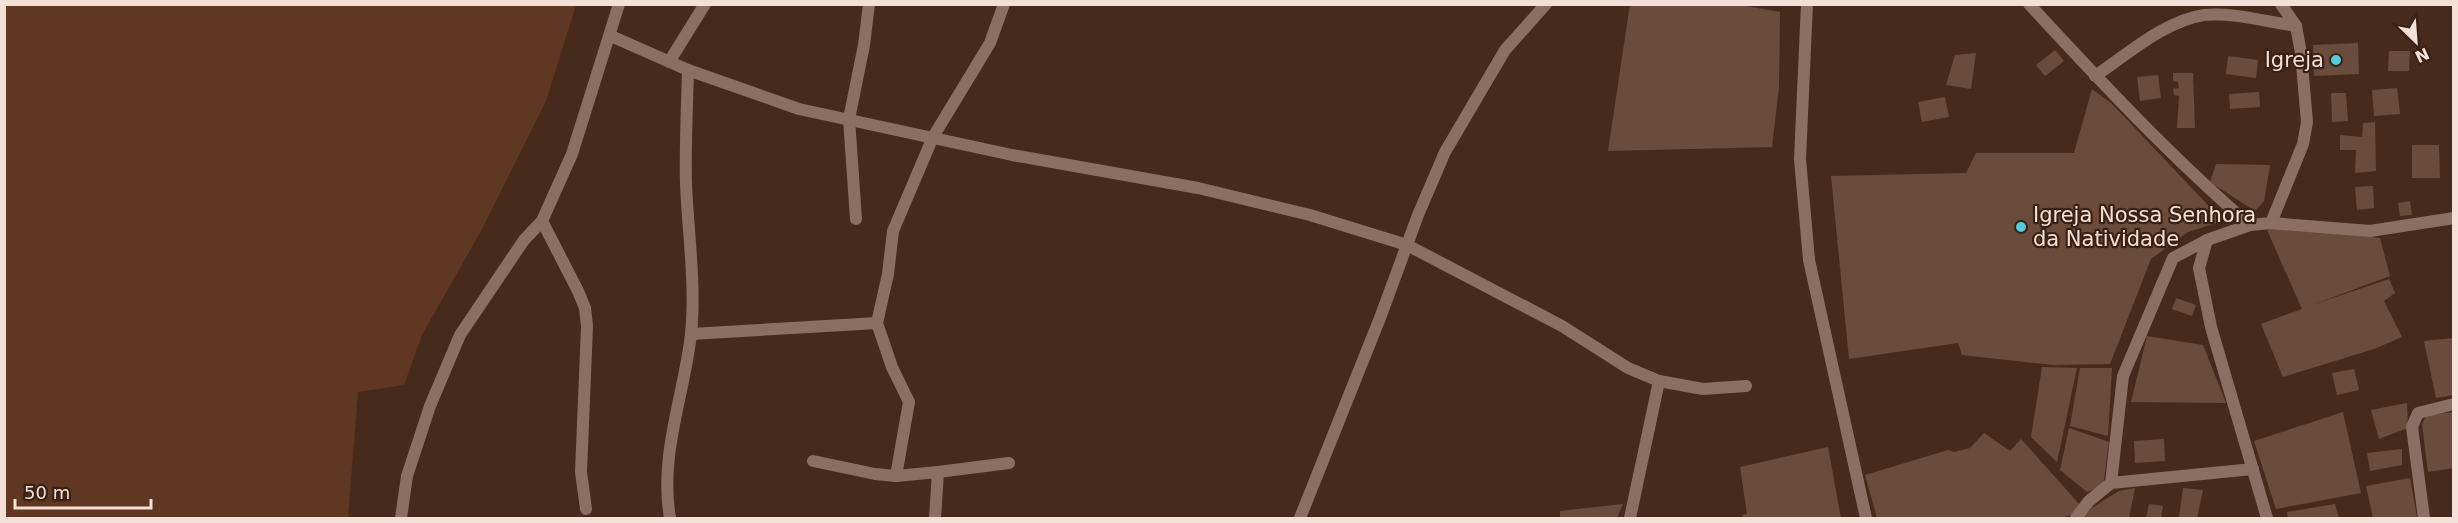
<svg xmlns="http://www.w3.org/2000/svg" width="2458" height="523" viewBox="0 0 2458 523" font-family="'DejaVu Sans',sans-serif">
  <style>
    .green { fill: #5f3723 }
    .building { fill: #6a4c3d }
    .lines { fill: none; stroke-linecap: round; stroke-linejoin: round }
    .minor { stroke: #8b6f62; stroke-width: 12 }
    .poi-dot { fill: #52cbda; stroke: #3b2113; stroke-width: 2 }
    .labels { text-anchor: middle; stroke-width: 4.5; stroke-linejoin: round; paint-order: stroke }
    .poi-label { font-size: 21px; fill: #f3e0d7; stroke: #3b2113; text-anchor: end }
  </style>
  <rect width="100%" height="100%" fill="#462b1d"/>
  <!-- green -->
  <path class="green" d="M4 5H576L546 101 481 231 422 335 404 385 358 392 348 518H5Z"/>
  <!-- building -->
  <g class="building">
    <path d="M1630 4H1735L1780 12 1779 87 1772 147 1608 151Z"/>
    <path d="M2358 43 2359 74 2314 76 2313 45Z"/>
    <path d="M2055 50 2064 61 2045 76 2036 65Z"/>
    <path d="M2389 51H2410L2409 71H2388Z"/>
    <path d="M1976 53 1971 89 1946 85 1955 55Z"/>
    <path d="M2228 56 2258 60 2256 78 2226 74Z"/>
    <path d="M2173 73H2193L2195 128H2177L2179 96 2174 95 2173 89 2179 88 2178 82 2173 81Z"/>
    <path d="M2158 75 2161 98 2140 101 2137 77Z"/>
    <path d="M2397 88 2400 114 2374 116 2372 90Z"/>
    <path d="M2092 89 2112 104 2223 221 2188 232 2151 259 2110 364 2053 365 1962 355 1958 343 1849 359 1831 176 1966 173 1976 153H2074Z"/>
    <path d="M2259 92 2260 107 2230 109 2229 94Z"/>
    <path d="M2331 93H2346L2348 121 2332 122Z"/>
    <path d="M1945 97 1949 117 1922 122 1918 102Z"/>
    <path d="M2375 122 2376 171 2355 173 2356 150H2340V135L2362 137 2363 123Z"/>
    <path d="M2412 145H2439L2440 178H2412Z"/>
    <path d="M2216 164 2270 165 2264 201 2255 211 2210 182Z"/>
    <path d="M2373 186 2374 208 2357 210 2355 187Z"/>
    <path d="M2410 201 2412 215 2400 216 2398 203Z"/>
    <path d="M2280 226 2380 238 2390 276 2312 305 2389 279 2395 293 2384 301 2402 337 2374 349 2283 377 2261 324 2302 309 2267 230Z"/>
    <path d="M2176 298 2196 305 2192 316 2172 309Z"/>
    <path d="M2147 336 2203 345 2226 403 2131 402Z"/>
    <path d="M2454 338V395L2436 398 2424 341Z"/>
    <path d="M2042 367 2077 368 2057 462 2031 437Z"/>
    <path d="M2080 368H2112L2108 436 2070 426Z"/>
    <path d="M2354 369 2359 390 2337 395 2332 373Z"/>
    <path d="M2407 403 2408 428 2379 439 2371 410Z"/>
    <path d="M2343 412 2361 493 2276 509 2254 441Z"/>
    <path d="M2454 412V468L2428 472 2422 424 2427 415Z"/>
    <path d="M2069 428 2109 442 2103 486 2087 492 2060 470Z"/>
    <path d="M1984 433 2010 451 2021 439 2081 506 2076 514 2060 518H1877L1865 475 1948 450 1954 452 1970 448Z"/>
    <path d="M2164 439 2165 461 2135 463 2134 441Z"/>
    <path d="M1828 447 1841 518H1743L1742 515 1747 514 1740 467Z"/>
    <path d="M2402 449V465L2370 471 2367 453Z"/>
    <path d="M2410 478 2417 517 2373 518 2366 486Z"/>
    <path d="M2135 488 2129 518H2083L2092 508 2109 497 2119 491Z"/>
    <path d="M2183 488 2203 490 2197 518H2179Z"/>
    <path d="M1623 504 1617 518H1560V511Z"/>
    <path d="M2149 504 2163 506 2161 518H2146Z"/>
    <path d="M2335 504 2339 518H2288L2287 512Z"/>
  </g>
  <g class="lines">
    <!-- minor -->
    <g class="minor">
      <path d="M1807 4 1800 159 1809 260 1866 518"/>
      <path d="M2029 4C2100 81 2171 157 2250 225"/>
      <path d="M611 36 688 70 799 109 1012 155 1198 188 1310 215 1407 245 1562 326 1628 368 1659 381 1703 389 1746 386"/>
      <path d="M669 62 705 4"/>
      <path d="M2095 76C2127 55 2164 21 2204 15 2233 12 2267 22 2296 26"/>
      <path d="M856 219 849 119 864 45 869 4"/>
      <path d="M542 221 578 291 585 308 587 326 581 472 586 509"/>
      <path d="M2271 223 2303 144 2307 122 2301 53 2296 26 2281 4"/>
      <path d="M2207 240 2199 268 2211 327 2267 518"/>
      <path d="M691 334 877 323"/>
      <path d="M813 461 875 474 896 476 938 472 935 518"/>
      <path d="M938 472 1009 463"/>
      <path d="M896 476 909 402 892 367 877 323 888 274 893 231 933 137 990 43 1004 4"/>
      <path d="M2111 483 2123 376 2173 258 2207 240 2250 225 2271 223 2370 231 2454 218"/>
      <path d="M401 518 407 476 430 406 460 335 524 240 542 221 572 154 619 4"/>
      <path d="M670 518C659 455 684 396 691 334 696 285 688 233 686 184 685 146 687 108 688 70"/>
      <path d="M1300 518 1380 318 1418 215 1445 152 1505 50 1546 4"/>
      <path d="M1630 518 1659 381"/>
      <path d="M2076 518 2089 501 2111 483 2253 469"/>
      <path d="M2424 518 2412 427 2418 413 2454 404"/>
    </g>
  </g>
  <!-- markers -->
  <g class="poi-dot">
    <circle cx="2336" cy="60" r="6"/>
    <circle cx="2021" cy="227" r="6"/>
  </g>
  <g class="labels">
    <!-- poi labels -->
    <g class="poi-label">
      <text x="2324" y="67">Igreja</text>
      <text x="2033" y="222" text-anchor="start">Igreja Nossa Senhora<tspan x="2033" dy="24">da Natividade</tspan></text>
    </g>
  </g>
  <!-- border -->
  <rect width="2458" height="523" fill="none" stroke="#f3e0d7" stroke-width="12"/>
  <!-- north arrow -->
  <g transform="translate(2416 42) rotate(155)" stroke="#3b2113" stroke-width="4.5" paint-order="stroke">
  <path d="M0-4.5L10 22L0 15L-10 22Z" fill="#f3e0d7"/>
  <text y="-9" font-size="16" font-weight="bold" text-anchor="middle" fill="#f3e0d7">N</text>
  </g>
  <!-- scale -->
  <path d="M15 499v9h136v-9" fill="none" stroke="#f3e0d7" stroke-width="3"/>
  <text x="24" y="499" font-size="18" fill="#f3e0d7" stroke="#3b2113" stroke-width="4.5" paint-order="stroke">50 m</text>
</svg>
